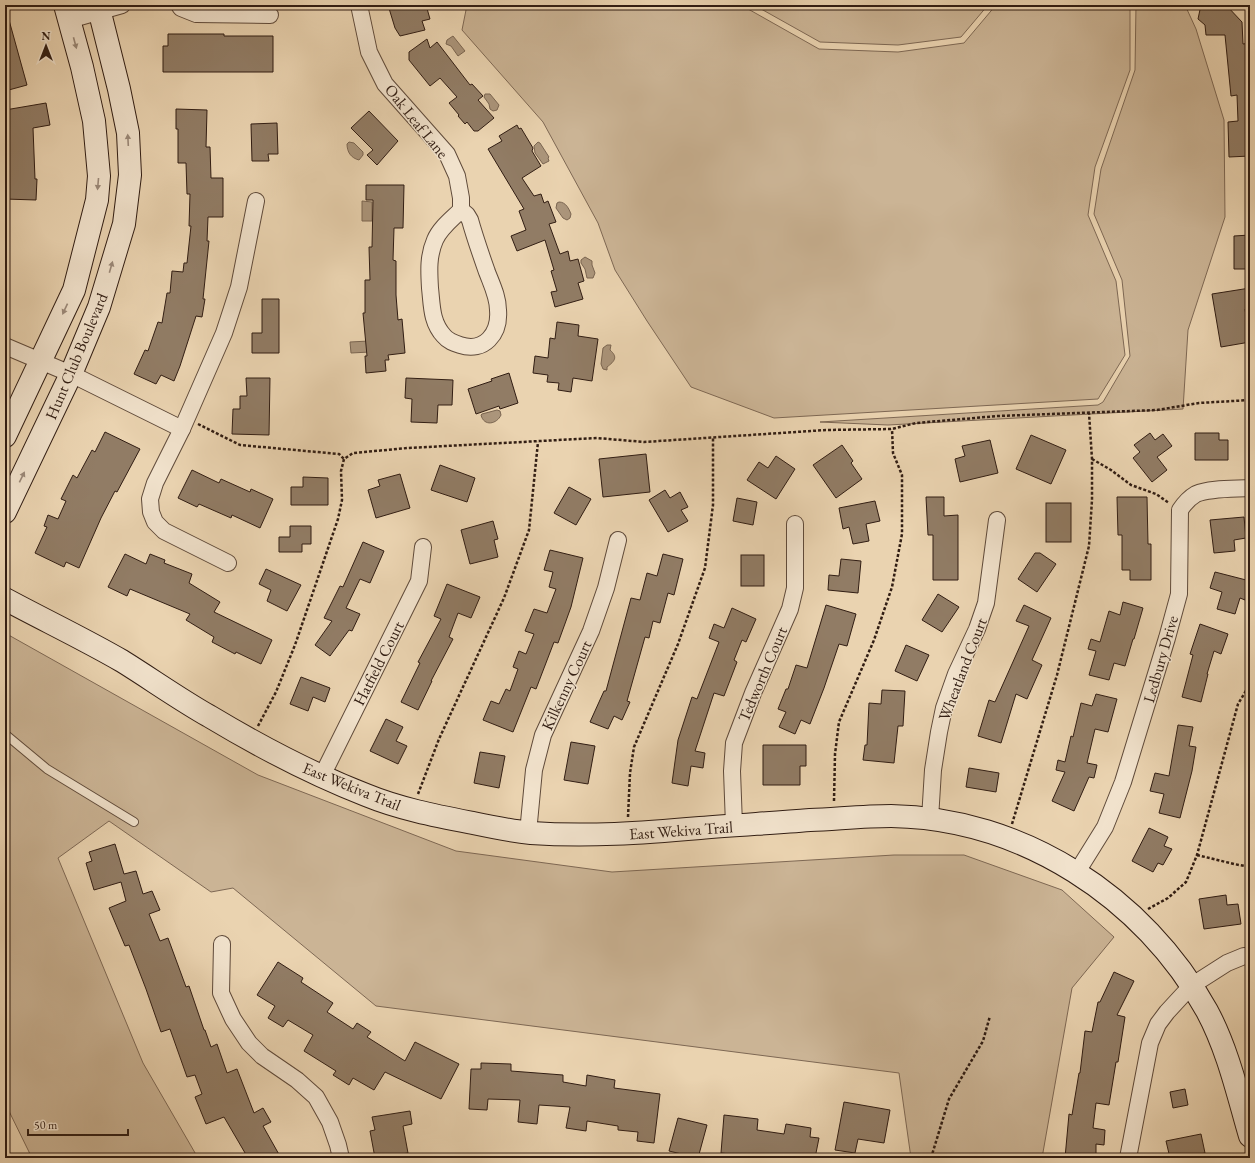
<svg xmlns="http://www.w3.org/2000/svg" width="1255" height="1163" viewBox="0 0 1255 1163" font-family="'EB Garamond',serif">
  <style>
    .green { fill: #cbb495; stroke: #7e6854 }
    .water { fill: #ab957b; stroke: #7a6551 }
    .building { fill: #917c65; stroke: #311d13 }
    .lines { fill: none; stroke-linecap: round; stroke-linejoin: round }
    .lane-casing { stroke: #5f4a3a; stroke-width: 10 }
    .street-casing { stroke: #5f4a3a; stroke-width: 18 }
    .secondary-casing { stroke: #311d13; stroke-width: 24 }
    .path { stroke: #311d13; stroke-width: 2.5; stroke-dasharray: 3 2; stroke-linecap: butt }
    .lane { stroke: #f1e2cc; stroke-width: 8 }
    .street { stroke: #f1e2cc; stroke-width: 16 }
    .secondary { stroke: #f1e2cc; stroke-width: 22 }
    .oneway { fill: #9b8979 }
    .labels { text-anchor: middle; stroke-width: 3; stroke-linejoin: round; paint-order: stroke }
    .street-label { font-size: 16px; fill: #311d13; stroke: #f1e2cc }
  </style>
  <rect width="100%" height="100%" fill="#ead3b0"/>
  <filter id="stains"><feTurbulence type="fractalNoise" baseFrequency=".005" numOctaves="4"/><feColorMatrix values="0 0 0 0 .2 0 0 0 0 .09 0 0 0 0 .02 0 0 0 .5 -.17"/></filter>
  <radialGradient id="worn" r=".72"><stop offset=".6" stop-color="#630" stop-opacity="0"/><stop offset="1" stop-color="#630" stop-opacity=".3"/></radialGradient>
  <!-- green -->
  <g class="green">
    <path d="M467 5H741L819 49 898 52 964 43 996 5H1130V70L1095 167 1088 215 1116 281 1125 355 1098 399 774 418 691 387 647 321 615 270 598 223 543 122 462 30Z"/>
    <path d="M754 5H988L961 37 898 45 820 42Z"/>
    <path d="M1136 5H1185L1196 29 1224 120 1225 217 1188 330 1183 409 888 425 820 422 1098 405 1103 402 1130 356 1122 280 1094 214 1101 169 1135 70Z"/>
    <path d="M5 633 258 775 456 851 612 872 894 855H964L1062 890 1114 937 1072 988 1042 1158H911L899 1073 376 1006 233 888 211 892 109 821 58 858 143 1063 198 1158H32L5 1103Z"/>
  </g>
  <!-- water -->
  <g class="water">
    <path d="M453 36 465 51 458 56 451 46 446 44 447 40Z"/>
    <path d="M485 94H490L499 105 497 110 493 111 490 109 489 104 484 97Z"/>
    <path d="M349 142 354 143 363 152V155L359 160C351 158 347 152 347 144Z"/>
    <path d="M538 142 540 143 549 157 548 158 549 161 543 164 535 153 534 146Z"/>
    <path d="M362 201 372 202V221H362Z"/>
    <path d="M559 202C566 202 569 209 571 214L570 218 567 220 563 218 556 208 557 203Z"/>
    <path d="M585 257 592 261V265L595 273 593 278H587L585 269 581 263V260Z"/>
    <path d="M369 341 370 352 351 353 350 342Z"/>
    <path d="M607 345H611L610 350C618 357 615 361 607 367V370L603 369 601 364 603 348Z"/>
    <path d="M497 410 500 411 501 415C497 424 484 427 481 415L482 414Z"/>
  </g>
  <!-- building -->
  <g class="building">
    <path d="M388 5H426L430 19 422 21 425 30 400 36 395 28Z"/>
    <path d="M1201 5H1226L1242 22 1243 44 1250 43V156L1229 157 1228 122 1238 121 1237 95 1231 96 1225 35H1206L1205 25 1198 19Z"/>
    <path d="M9 20 27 85 5 91V21Z"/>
    <path d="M168 34H224V36H273V72H163V46H168Z"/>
    <path d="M427 39 430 48 437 42 470 85 472 84 483 96 478 100 494 118 478 131H474L467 122 465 124 458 116 459 115 449 103 457 97 440 78 430 86 409 60V52Z"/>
    <path d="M46 103 50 125 33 128 35 179H37L36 200 5 199V110Z"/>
    <path d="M176 109 207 110 206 147H210L211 178H223V217H208L207 241H209L203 299H205L202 317 196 316 180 366 174 381 161 375 156 384 134 374 145 350 148 351 158 322 162 323 167 293H170L172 271 183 272 184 263H187L191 226H189L190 194H187L186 163H178V129H176Z"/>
    <path d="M369 111 398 141 377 165 367 155 373 150 351 128Z"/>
    <path d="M277 123 278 154H268L269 161H252L251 124Z"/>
    <path d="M517 125 519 129 521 128 533 148 532 151 541 166 522 178 534 196 541 194 544 203 548 201 556 222 549 224 560 254 568 251 570 261 578 259 584 281 578 283 583 299 555 307 551 292 557 291 551 271 554 270 545 240 517 251 511 236 526 230 519 211 524 209 488 149 502 141 499 136Z"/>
    <path d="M366 185H404L403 228H394L393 260 396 261V295L398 320 402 319 405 353 388 355 389 360H385L386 371 366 373 365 356H367L363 313H365V280H370L369 247H372L373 200H366Z"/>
    <path d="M1250 235V269H1234V236Z"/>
    <path d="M1250 288V308L1245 309 1250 342 1221 347 1212 294Z"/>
    <path d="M262 299H279V353H252V333H262Z"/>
    <path d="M557 322 579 325 578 336 598 339 592 381 573 378 571 392 558 390 559 383 547 382 548 375 533 373 535 356 548 358 550 338 555 339Z"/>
    <path d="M509 373 518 403 500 409 499 406 476 414 468 389 492 381 491 379Z"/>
    <path d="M246 378H270L269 435 232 434 233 409H240V396H247Z"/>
    <path d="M406 378 453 380 452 405H438L437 423 411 422 412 399 405 398Z"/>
    <path d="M105 432 140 449 117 492 115 491 101 518 79 568 66 562 64 567 35 553 47 527 44 526 48 515 58 519 66 501 61 499 73 475 77 478 92 450 95 452Z"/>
    <path d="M1150 433 1155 440 1163 434 1172 446 1157 457 1167 470 1152 482 1133 458 1140 452 1134 445Z"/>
    <path d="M1195 433H1219V440H1228V460H1195Z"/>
    <path d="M1031 435 1066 450 1051 484 1016 469Z"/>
    <path d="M990 440 998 473 960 482 955 459 965 456 962 446Z"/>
    <path d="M842 445 853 461 851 463 862 479 836 498 813 465Z"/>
    <path d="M646 454 650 492 603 497 599 459Z"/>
    <path d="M776 456 795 469 776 499 747 480 759 462 768 468Z"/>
    <path d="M440 465 475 478 467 502 431 490Z"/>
    <path d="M192 470 219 483 221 479 250 492 251 489 273 499 260 528 232 515 231 518 199 504 197 507 178 498Z"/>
    <path d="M400 474 410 508 376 518 368 490 380 486 378 480Z"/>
    <path d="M303 477 328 478V505H291V487H303Z"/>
    <path d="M569 487 591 499 576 525 554 513Z"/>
    <path d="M665 490 670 498 680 492 688 507 681 510 688 521 668 532 649 500Z"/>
    <path d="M926 497H944V516L958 515V580H933V535H928Z"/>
    <path d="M1117 497H1147L1148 544H1151V580H1130V570H1122V535H1118Z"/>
    <path d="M737 498 757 502 753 525 733 521Z"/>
    <path d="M875 501 880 521 866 524 869 541 853 544 849 527 843 529 839 508Z"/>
    <rect x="1046" y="503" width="25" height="39"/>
    <path d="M1244 517 1246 538 1234 540 1235 551 1214 553 1210 520Z"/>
    <path d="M493 521 498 539 494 540 498 557 470 564 461 530Z"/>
    <path d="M290 526H311V544H302V552H279V537H290Z"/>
    <path d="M363 542 384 551 370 583 360 579 346 608 360 614 352 631 349 630 330 656 315 645 332 621 324 618 340 586 343 587Z"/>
    <path d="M550 550 583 558 571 607 558 643 554 642 536 689 531 687 513 732 483 720 491 701 499 704 506 689 510 691 518 669 513 667 519 651 526 654 534 634 525 631 534 609 547 613 556 589 549 587 553 572 544 570Z"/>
    <path d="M1035 553H1040L1056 564 1037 592 1018 579Z"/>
    <path d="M125 554 146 564 150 554 165 560 164 563 192 574 189 583 220 602 214 612 272 640 261 664 236 652 235 654 212 642 214 637 186 620 190 614 130 589 127 596 108 587Z"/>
    <path d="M663 554 683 559 674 595 668 593 660 623 653 621 649 638 645 637 627 701 630 702 622 720 614 716 608 729 590 722 604 691H606L631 598 640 600 647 573 657 576Z"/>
    <rect x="741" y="555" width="23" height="31"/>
    <path d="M841 559 861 561 858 593 828 590 829 575 839 576Z"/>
    <path d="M266 569 301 585 287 611 267 601 271 590 259 584Z"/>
    <path d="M1215 572 1250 581 1245 600 1240 598 1235 614 1217 609 1222 592 1210 588Z"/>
    <path d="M447 584 480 597 471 618 458 613 449 637 453 639 431 681H432L418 710 401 702 420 663 418 662 441 619 434 616Z"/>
    <path d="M938 594 959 607 942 632 922 620Z"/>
    <path d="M1123 602 1143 608 1134 639H1133L1125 666 1114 663 1109 680 1089 675 1096 651 1088 649 1091 639 1100 642 1109 611 1120 615Z"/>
    <path d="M826 605 856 614 847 646 839 644 824 688 810 724 801 720 795 734 779 727 786 712 778 709 786 689H788L796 665 807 668Z"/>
    <path d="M1024 605 1051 618 1032 660 1042 665 1027 699 1016 694 1001 743 978 736 989 700 995 702 1029 626 1016 621Z"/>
    <path d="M732 608 756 619 746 642 742 640 734 660 737 662 724 696 714 693 695 751 705 753 703 768 691 766 688 786 672 783 678 740 692 697 697 699 719 642 709 638 714 624 724 628Z"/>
    <path d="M1200 624 1228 634 1221 654 1214 651 1207 674H1208L1201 702 1182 697 1193 655 1190 654Z"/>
    <path d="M906 645 929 655 917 681 895 671Z"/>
    <path d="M301 677 330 688 325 702 313 697 308 711 290 704Z"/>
    <path d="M882 690 905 691 903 726H898L894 763 863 760 865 745H867L869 703 881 704Z"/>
    <path d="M1096 694 1117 699 1108 732 1095 729 1087 763 1097 765 1094 778 1089 777 1074 811 1052 801 1065 772 1056 770 1058 760 1065 762 1071 736 1073 737 1081 703 1092 706Z"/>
    <path d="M386 719 403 727 396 741 407 746 398 764 370 751Z"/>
    <path d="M1178 725 1193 727 1189 746 1196 747 1192 771 1180 818 1159 813 1164 794 1150 791 1155 773 1169 776Z"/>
    <path d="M571 742 595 746 588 784 564 780Z"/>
    <path d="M763 745H806V766H800V785H763Z"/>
    <path d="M480 752 505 756 499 788 474 783Z"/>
    <path d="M969 768 999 773 996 792 966 787Z"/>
    <path d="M1149 828 1168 837 1164 846 1172 849 1163 865 1158 863 1153 872 1132 861Z"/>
    <path d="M115 844 124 874 136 871 143 894 152 891 160 910 149 914 160 941 168 938 186 987 189 986 204 1030H205L211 1047 217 1044 227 1073 237 1069 254 1113 263 1108 271 1122 263 1126 281 1158H248L224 1117 206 1124 195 1097 202 1094 195 1075 187 1077 170 1029 161 1032 146 989 129 945 125 946 109 908 126 901 121 882 94 890 86 863 92 861 89 852Z"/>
    <path d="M1226 895 1227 905 1238 904 1241 924 1204 929 1199 899Z"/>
    <path d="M278 962 303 978 301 982 333 1003 327 1012 353 1029 357 1023 371 1032 367 1037 405 1061 415 1042 459 1064 441 1099 385 1072 374 1090 353 1078 349 1085 333 1075 336 1071 304 1051 313 1035 288 1020 283 1027 268 1018 275 1006 257 995Z"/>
    <path d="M1114 972 1134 981 1117 1015 1125 1017 1118 1062H1116L1109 1105 1096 1103 1093 1128 1105 1130 1104 1145 1096 1144V1158H1065L1069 1114 1072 1115 1079 1073H1080L1085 1031 1092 1032 1098 1002H1100Z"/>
    <path d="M481 1063 511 1064V1071L563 1075V1082L586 1086 587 1075 615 1080 614 1088 660 1094 654 1143 637 1141 638 1132 618 1130V1126L587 1121 586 1131 566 1128 570 1107 539 1105 537 1124 518 1122 520 1100 488 1099 487 1110 469 1109 471 1069H481Z"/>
    <path d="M1185 1089 1188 1105 1173 1108 1170 1092Z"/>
    <path d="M844 1102 890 1110 884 1143 858 1139 855 1153 835 1150Z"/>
    <path d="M410 1111 412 1124 403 1126 408 1153 375 1158 370 1131 375 1130 372 1117Z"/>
    <path d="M724 1115 758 1119 757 1130 784 1134 786 1124 811 1128 810 1137 819 1138 815 1158H771L754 1155V1158H739V1155L721 1153Z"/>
    <path d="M678 1118 707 1125 698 1158 669 1151Z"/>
    <path d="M1201 1134 1205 1153 1179 1158H1170L1166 1141Z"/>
  </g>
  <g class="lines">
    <defs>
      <path id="lane" d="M5 734 47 769 134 822"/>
      <g id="street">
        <path d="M179 5 181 8 196 14 270 15"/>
        <path d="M359 5 369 52 385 84 447 154 457 176 461 198V210L467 215 470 220C475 238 481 255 487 272 492 285 498 297 498 310 500 334 484 353 460 345 454 343 448 341 444 336 431 322 432 305 430 288 429 271 428 256 435 240 440 228 452 219 461 210"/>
        <path d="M69 20 122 5"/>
        <path d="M5 346 71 374 182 429"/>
        <path d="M228 563 164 531 155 522 151 512 150 499 155 483 182 429 224 333 239 287 256 201"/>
        <path d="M322 776 419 581 423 547"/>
        <path d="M930 819 933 770 939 732 944 708 956 674 977 629 986 603 997 520"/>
        <path d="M734 825 732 771 734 743 753 693 790 609 795 588V524"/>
        <path d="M528 833 534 770 543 735 591 631 606 588 618 540"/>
        <path d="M1077 872 1105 827 1123 782 1167 638 1179 594 1180 510C1184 504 1189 498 1196 494 1210 488 1234 489 1250 488"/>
        <path d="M222 944 221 993 233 1019 249 1043 262 1056 297 1080 316 1097 330 1122 338 1145 341 1158"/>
        <path d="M1128 1158 1150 1043 1158 1024 1167 1012 1191 986 1227 963 1244 956H1250"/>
      </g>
      <g id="secondary">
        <path d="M5 436 74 290 97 200 99 176 94 121 82 67 65 5"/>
        <path d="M5 512 71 374 99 307 124 224 130 175 128 133 119 89 98 5"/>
        <path d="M5 599C44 620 84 639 122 661 151 679 179 699 209 716 259 746 312 774 366 795 400 809 437 816 473 823 492 827 512 831 531 833 587 837 643 833 700 828 736 825 773 823 810 820 836 819 864 816 891 816 1022 818 1144 897 1207 1011 1228 1050 1238 1095 1250 1136"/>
      </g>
    </defs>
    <!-- lane casing -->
    <use href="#lane" class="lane-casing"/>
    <!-- street casing -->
    <use href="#street" class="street-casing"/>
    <!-- secondary casing -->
    <use href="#secondary" class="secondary-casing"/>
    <!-- path -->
    <g class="path">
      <path d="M198 424 240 445 339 454 344 459"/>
      <path d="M1092 459 1111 470 1131 485 1156 494 1169 503"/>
      <path d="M1250 654 1249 669 1250 680"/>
      <path d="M258 726 276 692 295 645 338 519 342 500 341 471 344 459 353 453 408 448 597 438 644 442 826 430 892 429 916 423 998 416 1157 410 1199 403 1250 400"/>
      <path d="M418 794 439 739 504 598 529 530 538 442"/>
      <path d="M834 801 835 754 839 722 874 640 892 587 902 534V475L893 453 892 429"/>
      <path d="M628 817 630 773 634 747 678 644 705 568 713 505V438"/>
      <path d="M1012 824 1057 675 1089 546 1092 500V459L1089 413"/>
      <path d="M1197 855 1234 864 1250 867"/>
      <path d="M1148 909 1168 898 1186 882 1197 855 1238 704 1250 684"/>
      <path d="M931 1158 949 1099 983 1041 990 1016"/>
    </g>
    <!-- lane -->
    <use href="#lane" class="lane"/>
    <!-- street -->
    <use href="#street" class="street"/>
    <!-- secondary -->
    <use href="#secondary" class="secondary"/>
  </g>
  <!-- one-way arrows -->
  <defs><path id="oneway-solid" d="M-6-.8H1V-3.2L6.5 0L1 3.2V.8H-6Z"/></defs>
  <g class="oneway">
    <use href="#oneway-solid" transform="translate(75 43) rotate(75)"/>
    <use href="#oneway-solid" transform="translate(128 140) rotate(-93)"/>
    <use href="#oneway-solid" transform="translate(98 184) rotate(95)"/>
    <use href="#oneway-solid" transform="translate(111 267) rotate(-74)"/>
    <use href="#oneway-solid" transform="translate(65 309) rotate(115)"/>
    <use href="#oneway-solid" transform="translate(22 477) rotate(-64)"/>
  </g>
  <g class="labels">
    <!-- street labels -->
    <g class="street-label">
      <text transform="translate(417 121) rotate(51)" y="6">Oak Leaf Lane</text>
      <text transform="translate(76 356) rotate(-67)" y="6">Hunt Club Boulevard</text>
      <text transform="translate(1160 659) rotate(-74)" y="6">Ledbury Drive</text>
      <text transform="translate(378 663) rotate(-63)" y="6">Hatfield Court</text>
      <text transform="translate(962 669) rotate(-69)" y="6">Wheatland Court</text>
      <text transform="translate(762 674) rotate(-67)" y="6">Tedworth Court</text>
      <text transform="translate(566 685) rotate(-65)" y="6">Kilkenny Court</text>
      <text transform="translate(352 786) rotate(22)" y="6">East Wekiva Trail</text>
      <text transform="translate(681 830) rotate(-4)" y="6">East Wekiva Trail</text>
    </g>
  </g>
  <!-- margin -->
  <rect width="1255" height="1163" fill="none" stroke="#ead3b0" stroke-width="20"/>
  <rect x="6" y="6" width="1243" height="1151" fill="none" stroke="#311d13" stroke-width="2"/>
  <rect x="10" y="10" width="1235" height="1143" fill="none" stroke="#311d13"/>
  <!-- north arrow -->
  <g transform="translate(46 46)" stroke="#f1e2cc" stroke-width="3" paint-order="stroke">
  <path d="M0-3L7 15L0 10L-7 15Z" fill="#311d13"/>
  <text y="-6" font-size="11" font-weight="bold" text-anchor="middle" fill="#311d13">N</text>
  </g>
  <!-- scale -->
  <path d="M28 1129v6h100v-6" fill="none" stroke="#311d13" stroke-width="2"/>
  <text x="34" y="1129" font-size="12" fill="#311d13" stroke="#f1e2cc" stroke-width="3" paint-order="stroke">50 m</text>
  <rect width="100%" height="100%" filter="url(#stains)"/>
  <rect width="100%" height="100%" fill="url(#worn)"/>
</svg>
